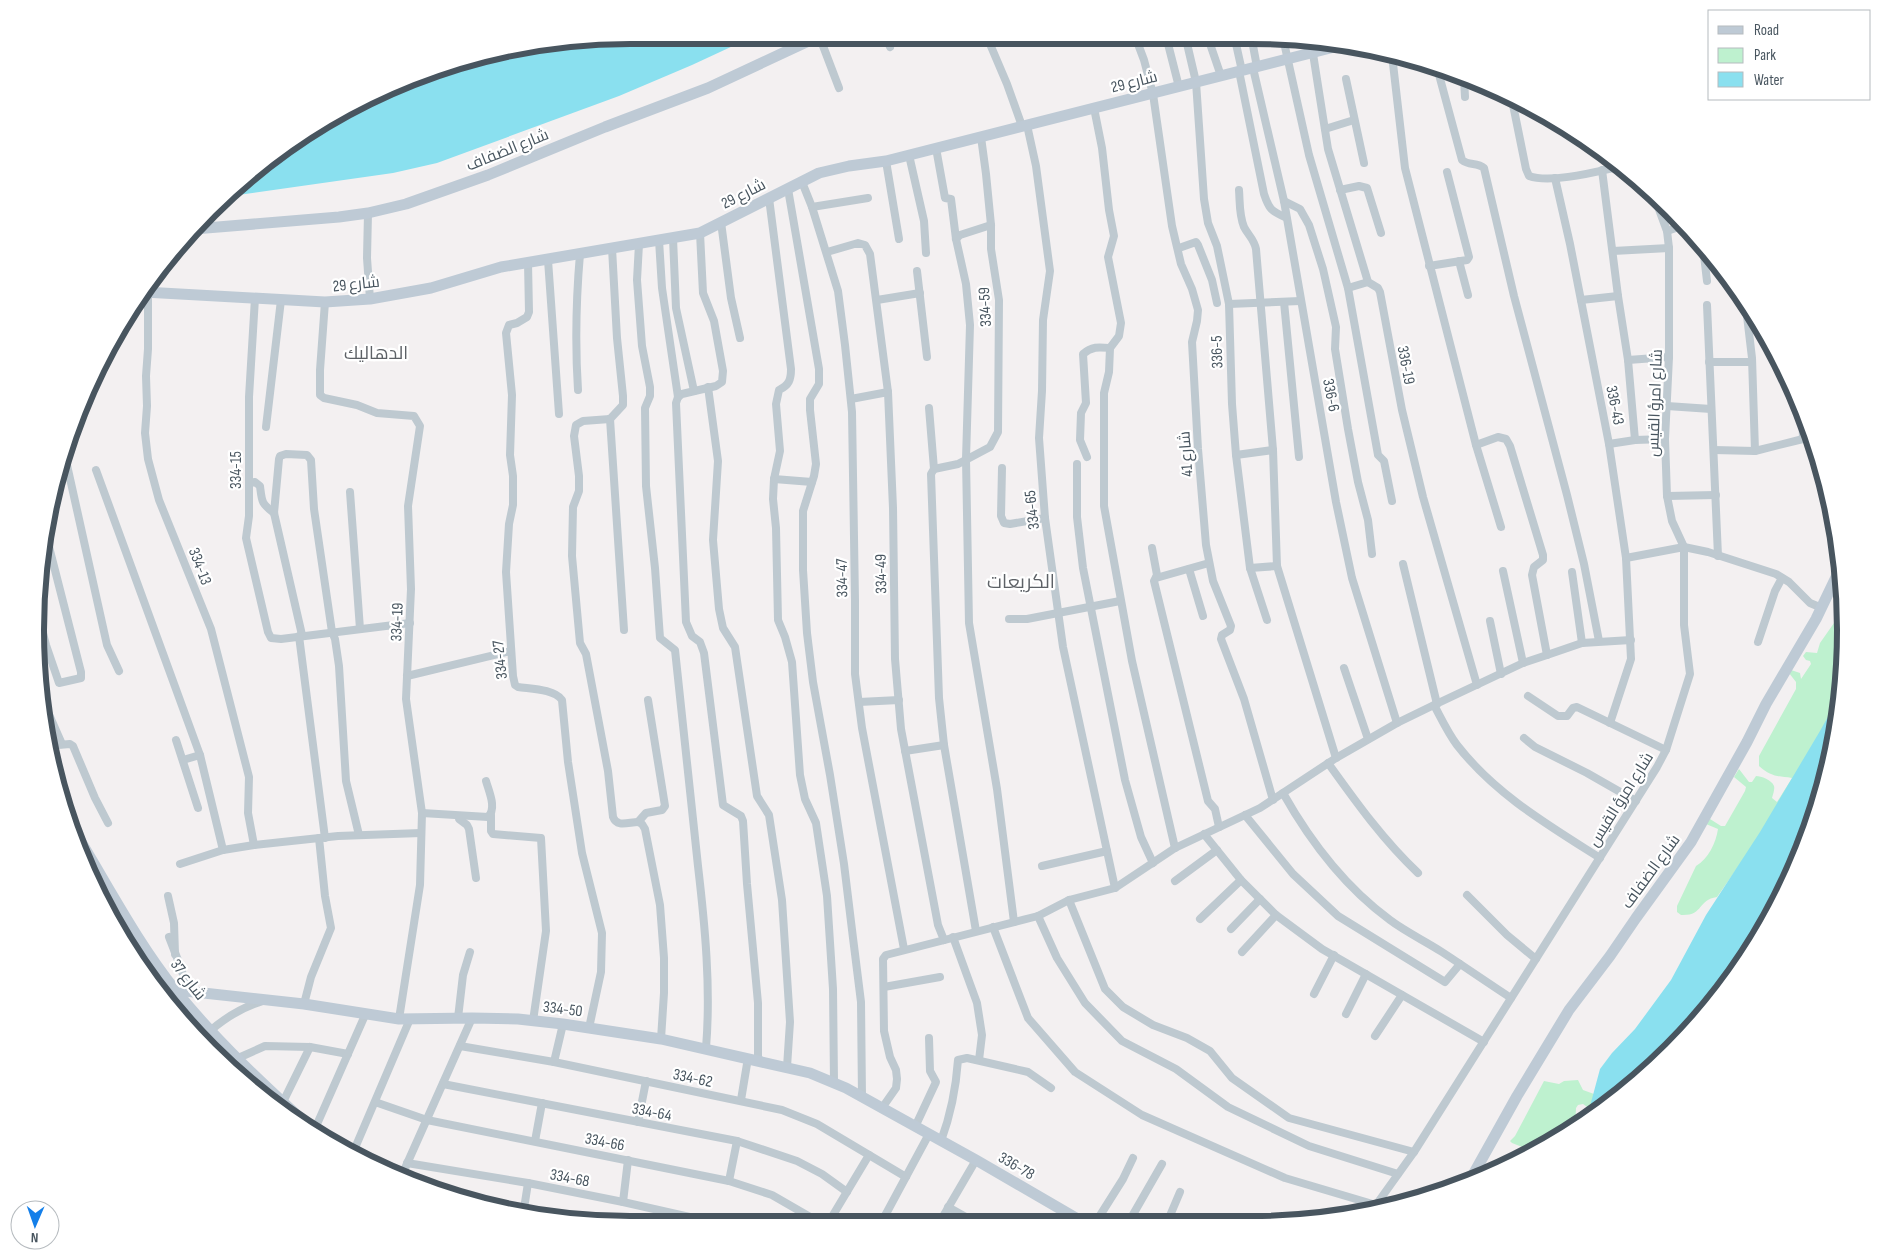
<svg xmlns="http://www.w3.org/2000/svg" width="1881" height="1260" viewBox="0 0 1881 1260" font-family="'Sofia Sans Condensed',Cairo,sans-serif">
  <style>
    .green { fill: #bef1cf }
    .water { fill: #8ae0ef }
    .lines { fill: none; stroke-linecap: round; stroke-linejoin: round }
    .street { stroke: #bec9d0; stroke-width: 8 }
    .secondary { stroke: #becad5; stroke-width: 11 }
    .labels { text-anchor: middle; stroke-width: 4.5; stroke-linejoin: round; paint-order: stroke }
    .street-label { font-size: 16px; fill: #48555f; stroke: #fff }
    .neighbourhood-label { font-size: 18px; fill: #5d6166; stroke: #fff }
    .quarter-label { font-size: 19px; fill: #5d6166; stroke: #fff }
    .rim { fill: none; stroke: #48555f; stroke-width: 6 }
  </style>
  <rect width="100%" height="100%" fill="#f3f0f1"/>
  <!-- green -->
  <g class="green">
    <path d="M1843 599 1846 630 1836 727 1717 897C1697 900 1704 916 1681 915L1677 912V906L1696 866C1708 859 1716 843 1718 829L1706 824 1710 819 1721 826H1725L1745 791 1746 787 1734 777 1739 769 1749 782H1752L1756 776C1761 776 1772 780 1774 786 1775 789 1773 794 1772 798L1777 802 1792 778C1778 776 1771 777 1759 766V756L1796 689V682L1789 673 1791 670 1800 673 1801 679 1811 664 1810 661 1806 660 1803 656 1806 652 1817 653 1820 643 1834 623Z"/>
    <path d="M1578 1080 1583 1090 1594 1094 1590 1109 1583 1104 1578 1105 1576 1108 1575 1128 1532 1151 1512 1143 1510 1141 1515 1136 1544 1081 1559 1084 1564 1081Z"/>
  </g>
  <!-- water -->
  <g class="water">
    <path d="M748 39 692 65 619 96 437 163 393 173 224 197 237 183 299 135 439 66 552 40Z"/>
    <path d="M1840 695 1835 746 1801 857 1746 960 1672 1051 1586 1121 1600 1069 1612 1053 1635 1029 1671 980 1706 915 1760 832 1820 731Z"/>
  </g>
  <g class="lines">
    <!-- street -->
    <g class="street">
      <path d="M1185 35 1196 82 1204 199 1208 223 1217 246 1229 304 1232 404 1236 455 1250 568 1267 620"/>
      <path d="M1207 35 1221 76"/>
      <path d="M1234 35 1242 71"/>
      <path d="M1251 35 1257 67"/>
      <path d="M1135 36 1144 60 1153 94 1172 226 1181 264 1192 289 1198 310 1197 321 1192 342 1198 449 1206 545 1213 581 1231 626 1230 630 1222 635 1221 639 1244 699 1273 800"/>
      <path d="M1166 36 1179 87"/>
      <path d="M987 37 1007 84 1022 126"/>
      <path d="M820 38 839 88"/>
      <path d="M886 38 890 47"/>
      <path d="M1283 38 1309 155 1348 288 1378 455 1384 461 1392 501"/>
      <path d="M1311 41 1328 149 1368 282 1378 288 1380 292 1402 410 1423 497 1477 685"/>
      <path d="M1392 55 1405 168 1476 445 1501 527"/>
      <path d="M1253 68 1284 201 1336 502 1352 578 1397 723"/>
      <path d="M1239 71 1264 194C1269 209 1271 211 1285 217"/>
      <path d="M1438 71 1462 160C1469 166 1477 162 1484 168L1514 296 1567 495 1584 564 1599 641"/>
      <path d="M1346 79 1364 163"/>
      <path d="M1464 79 1465 97"/>
      <path d="M1511 95 1526 169 1529 176C1551 184 1599 171 1622 166"/>
      <path d="M1094 108 1102 148 1109 210 1114 236 1108 257 1121 323 1119 336 1110 348 1109 372 1104 393V506L1132 661 1175 848"/>
      <path d="M1027 125 1036 166 1050 271 1043 320 1042 391 1039 438 1045 518 1063 647 1115 888"/>
      <path d="M1325 129 1354 120"/>
      <path d="M936 148 945 198 951 199 956 239 966 284 970 325 966 459 969 623 997 789 1014 922"/>
      <path d="M909 155 924 221 926 253"/>
      <path d="M886 161 899 239"/>
      <path d="M1602 170 1618 296 1628 360 1635 440"/>
      <path d="M1555 178 1570 244 1609 444 1626 558 1631 659 1610 723"/>
      <path d="M802 182 812 207 868 198"/>
      <path d="M788 189 819 369V384L810 399V410L816 464 814 476 803 511V570L807 633 813 682 830 775 844 864 853 938 861 1002 862 1097"/>
      <path d="M1239 190C1240 203 1239 215 1244 227 1248 235 1254 239 1256 249L1273 450 1277 566 1336 758"/>
      <path d="M1340 190 1359 186 1367 188 1381 233"/>
      <path d="M769 198 791 369C791 380 789 385 779 390L776 404 780 451 774 479 773 499 776 528 778 620 785 637 792 662 800 775 805 799 816 823 827 896 833 989 834 1082"/>
      <path d="M1284 201 1300 209 1309 225 1323 269 1336 327 1335 349 1348 429 1358 482 1368 520 1372 554"/>
      <path d="M812 207 838 291 845 345 852 412 855 600V674L862 728 904 949"/>
      <path d="M368 213 367 258 370 299"/>
      <path d="M721 222 731 298 740 338"/>
      <path d="M1667 231 1685 225"/>
      <path d="M700 233 703 293 714 321 723 371 722 382 716 386 682 394 678 397 676 403 686 622 692 636 700 642 704 653 723 805 741 816 743 821 747 884 758 1003V1060"/>
      <path d="M673 238 676 308 694 391"/>
      <path d="M956 239 960 235 991 225"/>
      <path d="M659 240 662 288 678 397"/>
      <path d="M639 244 637 280 642 346 650 387V396L645 408 646 486 655 568 660 638 675 650C683 722 691 794 698 866 705 926 711 988 706 1048"/>
      <path d="M1703 247 1707 281"/>
      <path d="M1179 248 1196 242 1198 245 1212 280 1217 303"/>
      <path d="M1613 251 1669 248"/>
      <path d="M827 252 858 243 865 245 870 254 888 392 893 508 895 659 901 729 938 925 944 940"/>
      <path d="M548 260 559 414"/>
      <path d="M1459 261 1468 295"/>
      <path d="M528 263 529 312 527 317 517 323 509 325 506 333 512 395 510 455 513 476V505L509 524 506 572 513 676 515 685 518 687C531 689 554 689 562 700L568 762 582 853 602 933 601 972 589 1028"/>
      <path d="M1429 266 1467 260 1469 257 1447 172"/>
      <path d="M917 271 927 357"/>
      <path d="M160 275 163 262"/>
      <path d="M1348 288 1368 282"/>
      <path d="M148 293V349L146 376 147 406 145 433 148 459 159 500 211 629 249 777 248 813 254 845"/>
      <path d="M255 298 249 397V516L246 538 268 632 271 638 281 639 410 623"/>
      <path d="M1745 299 1752 358 1755 451"/>
      <path d="M877 300 920 293"/>
      <path d="M1581 300 1618 296"/>
      <path d="M325 302 320 370V395L324 398 357 405 377 413 414 416 420 426 408 506 411 589 406 699 422 813 420 885 399 1019"/>
      <path d="M1284 302 1299 457"/>
      <path d="M1229 304 1300 301"/>
      <path d="M1707 305 1718 556"/>
      <path d="M1628 360 1669 357"/>
      <path d="M1709 362H1752"/>
      <path d="M708 387 718 461 713 540 719 609 723 628 735 647 757 796 769 815 782 900 790 1022 787 1067"/>
      <path d="M578 390C575 344 576 300 580 254"/>
      <path d="M851 399 888 392"/>
      <path d="M1667 406 1711 409"/>
      <path d="M1802 407 1803 439"/>
      <path d="M929 408 934 469"/>
      <path d="M610 419 583 421 576 425 574 436 579 476V491L573 507 572 556 580 643 586 654 608 771 613 817C617 828 629 822 638 822L646 813 662 810 665 806 648 700"/>
      <path d="M610 419 624 630"/>
      <path d="M610 419 623 405V396L617 338 612 248"/>
      <path d="M266 427 281 300"/>
      <path d="M67 442 66 451 67 465 107 645 119 671"/>
      <path d="M1609 444 1635 440 1665 439"/>
      <path d="M1476 445 1498 437 1506 439 1510 446 1543 555V560L1534 567 1532 575 1547 655"/>
      <path d="M1714 450 1755 451 1803 439H1812"/>
      <path d="M1236 455 1273 450"/>
      <path d="M1087 457 1080 440 1081 413 1086 403 1083 354C1092 346 1099 347 1110 348"/>
      <path d="M1077 464V517L1083 568 1125 780 1141 837 1153 863"/>
      <path d="M1002 468 1001 516 1004 523 1010 524 1045 518"/>
      <path d="M96 470 200 755 223 850 254 845 338 836 421 833"/>
      <path d="M774 479 812 482"/>
      <path d="M249 483 255 482 260 486C262 502 261 503 274 513"/>
      <path d="M350 492 360 629"/>
      <path d="M1667 496 1716 495"/>
      <path d="M1152 548 1157 575 1154 581 1208 801 1215 809 1219 827"/>
      <path d="M1626 558 1684 547 1708 552 1776 574 1789 582 1810 603 1822 608"/>
      <path d="M1403 564 1437 704"/>
      <path d="M1250 568 1277 566"/>
      <path d="M1189 569 1203 616"/>
      <path d="M1503 571 1523 663"/>
      <path d="M1572 572 1582 643"/>
      <path d="M1156 578 1209 563"/>
      <path d="M38 614 46 645 59 683 81 678V672L46 535"/>
      <path d="M1009 619H1027L1120 601"/>
      <path d="M1490 621 1501 674"/>
      <path d="M302 635 274 513 279 459 280 456 286 454 307 455 311 460 314 509 332 632 335 639 339 666 346 781 359 835"/>
      <path d="M299 636 325 838"/>
      <path d="M1758 642 1775 591 1782 578"/>
      <path d="M1344 668 1368 739"/>
      <path d="M407 676 511 651"/>
      <path d="M1528 696 1558 716H1567L1573 708 1577 707 1666 750"/>
      <path d="M859 702 899 700"/>
      <path d="M44 703 62 744"/>
      <path d="M1434 705C1441 718 1448 733 1457 745 1495 794 1548 825 1600 858"/>
      <path d="M1524 738 1535 747 1587 773 1636 801"/>
      <path d="M176 740 198 808"/>
      <path d="M46 746 70 744 73 746 95 798 108 823"/>
      <path d="M905 751 944 745"/>
      <path d="M183 760 200 755"/>
      <path d="M1328 763C1356 802 1383 840 1418 873"/>
      <path d="M1283 793C1310 841 1345 887 1390 920 1406 932 1425 941 1442 952 1465 967 1488 983 1511 998"/>
      <path d="M422 813 488 817C497 808 489 792 486 781"/>
      <path d="M491 815V831L493 834 541 838 546 931 533 1021"/>
      <path d="M1245 815 1293 874 1338 916 1445 982 1460 964"/>
      <path d="M459 816V819L467 825 469 829 476 878"/>
      <path d="M638 822 642 824 645 829 660 905 664 958V993L661 1039"/>
      <path d="M1204 834 1241 880 1276 915 1322 949 1484 1042"/>
      <path d="M180 864 223 850"/>
      <path d="M1042 866 1107 851"/>
      <path d="M1175 881 1217 850"/>
      <path d="M1467 895 1507 935 1536 959"/>
      <path d="M168 896 174 923 175 954"/>
      <path d="M1069 900 1105 989 1123 1007 1153 1025 1187 1038 1210 1051 1232 1078 1289 1118 1414 1152"/>
      <path d="M1038 916 1057 958 1085 1003 1122 1041 1176 1069 1228 1107 1309 1146 1398 1174"/>
      <path d="M1200 919 1241 880"/>
      <path d="M993 927 1028 1018 1075 1072 1142 1115 1285 1178 1376 1205"/>
      <path d="M1231 929 1260 899"/>
      <path d="M976 931 944 745 939 698 931 474 934 469 958 464 990 447 998 432 999 300 991 249V225L986 174 981 137"/>
      <path d="M169 937 181 968 188 992"/>
      <path d="M953 937 977 1003 982 1035 979 1060"/>
      <path d="M127 944 136 936"/>
      <path d="M1242 952 1276 915"/>
      <path d="M884 987 940 977"/>
      <path d="M1314 994 1334 955"/>
      <path d="M304 1004 311 977 331 928 325 896 319 838"/>
      <path d="M1346 1014 1366 974"/>
      <path d="M458 1018 463 975 470 952"/>
      <path d="M210 1031C226 1017 243 1007 263 1001"/>
      <path d="M1375 1036 1402 995"/>
      <path d="M460 1046 554 1062 782 1110 817 1124 906 1177"/>
      <path d="M236 1059 265 1046 310 1047 348 1054"/>
      <path d="M554 1062 563 1024"/>
      <path d="M443 1084 737 1141 797 1161 822 1174 847 1192"/>
      <path d="M741 1100 748 1058"/>
      <path d="M283 1102 310 1047"/>
      <path d="M375 1102 427 1120 729 1181 772 1195 824 1225"/>
      <path d="M882 1108 896 1088 897 1079 896 1070 890 1057 884 1031 883 959 886 955 1038 916 1069 900 1115 888 1175 848 1260 808 1336 758 1397 723 1434 705 1523 663 1547 655 1582 643 1631 640"/>
      <path d="M638 1122 646 1081"/>
      <path d="M915 1127 936 1082 930 1071 929 1038"/>
      <path d="M314 1131 366 1013"/>
      <path d="M535 1141 542 1103"/>
      <path d="M941 1141C951 1114 956 1088 958 1060L967 1058 1028 1072 1051 1088"/>
      <path d="M352 1155 410 1019"/>
      <path d="M407 1163 528 1183 623 1202 725 1225"/>
      <path d="M402 1175 472 1018"/>
      <path d="M729 1181 737 1141"/>
      <path d="M623 1202 628 1160"/>
      <path d="M948 1207 980 1225"/>
      <path d="M1371 1212 1414 1152 1657 767 1666 750 1690 674 1684 625V547L1672 521 1667 496 1665 439 1669 357V248L1667 231 1653 193"/>
      <path d="M523 1215 528 1183"/>
      <path d="M884 1218 897 1225"/>
      <path d="M827 1225 869 1155"/>
      <path d="M880 1225 929 1134"/>
      <path d="M938 1225 976 1160"/>
      <path d="M1094 1225 1123 1179 1133 1158"/>
      <path d="M1127 1225 1162 1164"/>
      <path d="M1166 1225 1180 1192"/>
    </g>
    <!-- secondary -->
    <g class="secondary">
      <path d="M194 229 339 217 368 213 406 204 488 175 605 127 708 88 815 38"/>
      <path d="M144 292 325 302 370 299 431 288 501 267 700 233 819 173 849 166 886 161 1346 44"/>
      <path d="M70 824C105 880 135 940 176 991 217 1042 265 1086 313 1130"/>
      <path d="M176 990 304 1004 399 1019 472 1018 518 1019 563 1024 661 1039 810 1073 846 1088 976 1160 1088 1225"/>
      <path d="M1469 1182 1517 1096 1569 1010 1610 956 1636 918 1691 842 1747 742 1766 704 1816 619 1840 569"/>
    </g>
  </g>
  <g class="labels">
    <!-- street labels -->
    <g class="street-label">
      <text transform="translate(1134 81) rotate(-14)" y="6">شارع 29</text>
      <text transform="translate(507 149) rotate(-22)" y="6">شارع الضفاف</text>
      <text transform="translate(743 193) rotate(-27)" y="6">شارع 29</text>
      <text transform="translate(356 283) rotate(-6)" y="6">شارع 29</text>
      <text transform="translate(984 307) rotate(-93)" y="6">334-59</text>
      <text transform="translate(1216 352) rotate(-92)" y="6">336-5</text>
      <text transform="translate(1407 365) rotate(79)" y="6">336-19</text>
      <text transform="translate(1332 395) rotate(79)" y="6">336-6</text>
      <text transform="translate(1654 403) rotate(-88)" y="6">شارع امرؤ القيس</text>
      <text transform="translate(1616 405) rotate(79)" y="6">336-43</text>
      <text transform="translate(1185 454) rotate(-94)" y="6">شارع 41</text>
      <text transform="translate(235 470) rotate(-90)" y="6">334-15</text>
      <text transform="translate(1031 510) rotate(-96)" y="6">334-65</text>
      <text transform="translate(201 566) rotate(69)" y="6">334-13</text>
      <text transform="translate(880 574) rotate(-91)" y="6">334-49</text>
      <text transform="translate(841 578) rotate(-91)" y="6">334-47</text>
      <text transform="translate(396 622) rotate(-88)" y="6">334-19</text>
      <text transform="translate(499 660) rotate(-96)" y="6">334-27</text>
      <text transform="translate(1620 799) rotate(-58)" y="6">شارع امرؤ القيس</text>
      <text transform="translate(1650 871) rotate(-54)" y="6">شارع الضفاف</text>
      <text transform="translate(189 979) rotate(52)" y="6">شارع 37</text>
      <text transform="translate(563 1008) rotate(7)" y="6">334-50</text>
      <text transform="translate(693 1077) rotate(12)" y="6">334-62</text>
      <text transform="translate(652 1111) rotate(11)" y="6">334-64</text>
      <text transform="translate(605 1141) rotate(11)" y="6">334-66</text>
      <text transform="translate(1017 1165) rotate(30)" y="6">336-78</text>
      <text transform="translate(570 1177) rotate(11)" y="6">334-68</text>
    </g>
    <!-- neighbourhood labels -->
    <g class="neighbourhood-label">
      <text x="376" y="359">الدهاليك</text>
    </g>
    <!-- quarter labels -->
    <g class="quarter-label">
      <text x="1021" y="588">الكريعات</text>
    </g>
  </g>
  <!-- crop -->
  <path d="M0 0H1881V1260H0ZM630 44H1251A586 586 0 0 1 1837 630V630A586 586 0 0 1 1251 1216H630A586 586 0 0 1 44 630V630A586 586 0 0 1 630 44Z" fill="#fff" fill-rule="evenodd"/>
  <path class="rim" d="M630 44H1251A586 586 0 0 1 1837 630V630A586 586 0 0 1 1251 1216H630A586 586 0 0 1 44 630V630A586 586 0 0 1 630 44Z"/>
  <!-- legend -->
  <rect x="1708" y="10" width="162" height="90" fill="#ffffff" stroke="#b6bbbf"/>
  <rect x="1718" y="26" width="25" height="8" fill="#becad5" stroke="#b6bbbf"/>
  <text x="1754" y="35" font-size="15" fill="#48555f">Road</text>
  <rect x="1718" y="48" width="25" height="15" fill="#bef1cf" stroke="#b6bbbf"/>
  <text x="1754" y="60" font-size="15" fill="#48555f">Park</text>
  <rect x="1718" y="72" width="25" height="15" fill="#8ae0ef" stroke="#b6bbbf"/>
  <text x="1754" y="85" font-size="15" fill="#48555f">Water</text>
  <!-- north arrow -->
  <g transform="translate(35 1225) rotate(182)"><circle r="24" fill="#ffffff" stroke="#b6bbbf"/>
  <path d="M0-4L9 19L0 12L-9 19Z" fill="#147fe9"/>
  <text y="-8" font-size="14" font-weight="bold" text-anchor="middle" fill="#48555f">N</text>
  </g>
</svg>
